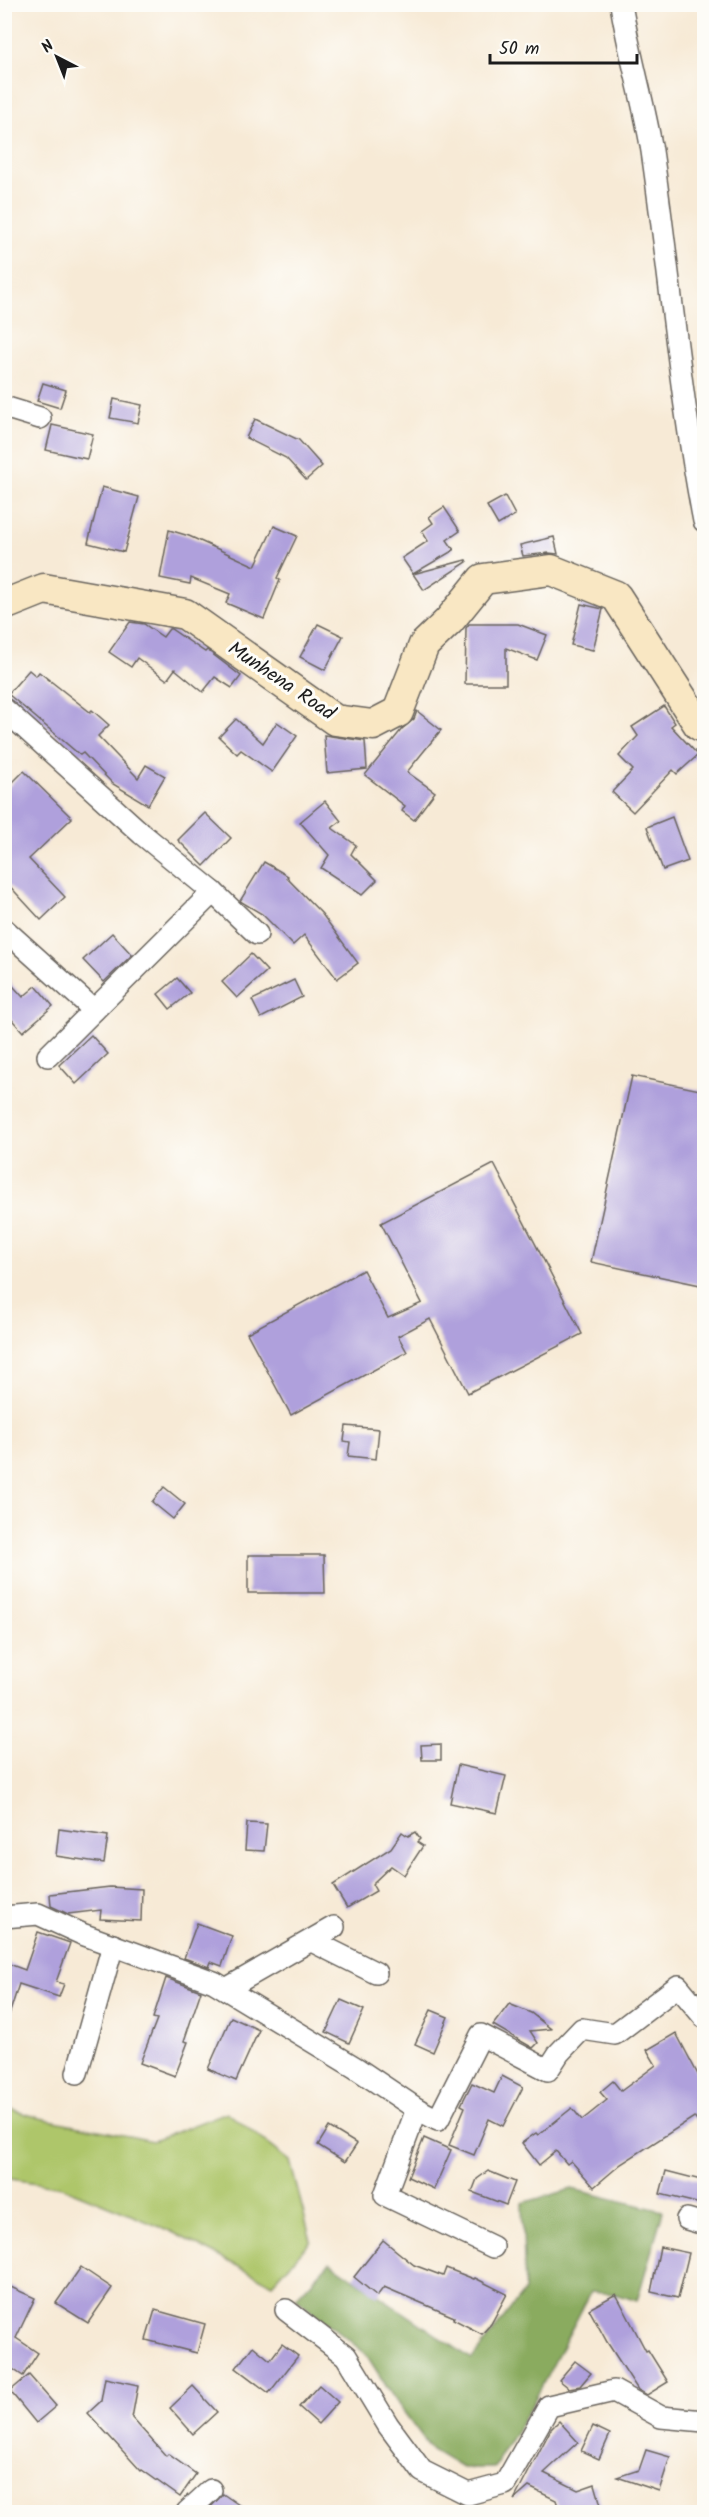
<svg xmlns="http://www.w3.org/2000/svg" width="709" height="2517" viewBox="0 0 709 2517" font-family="Kalam,sans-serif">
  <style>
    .green { fill: #aec66b; stroke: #657144; stroke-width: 1.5 }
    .forest { fill: #8aab5f; stroke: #53643e; stroke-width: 1.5 }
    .building { fill: #afa0dc }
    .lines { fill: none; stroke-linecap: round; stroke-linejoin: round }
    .street-casing { stroke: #69645d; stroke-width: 24 }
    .secondary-casing { stroke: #69645d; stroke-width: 33 }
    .street { stroke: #fff; stroke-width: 21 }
    .secondary { stroke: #f9e7c3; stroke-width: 30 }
    .labels { text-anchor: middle; stroke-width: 6; stroke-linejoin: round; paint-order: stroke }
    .street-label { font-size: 20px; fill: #1c1c1c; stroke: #fdfcf7 }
  </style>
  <rect width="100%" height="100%" fill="#fdfcf7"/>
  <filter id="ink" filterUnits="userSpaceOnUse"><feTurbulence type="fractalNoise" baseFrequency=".0167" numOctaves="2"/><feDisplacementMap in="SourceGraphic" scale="12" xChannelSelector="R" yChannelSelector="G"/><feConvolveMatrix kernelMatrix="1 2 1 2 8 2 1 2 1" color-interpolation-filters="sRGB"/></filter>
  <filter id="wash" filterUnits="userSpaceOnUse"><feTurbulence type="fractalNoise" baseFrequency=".008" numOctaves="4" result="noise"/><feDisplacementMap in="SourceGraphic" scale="24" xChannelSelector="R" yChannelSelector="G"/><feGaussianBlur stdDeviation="1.35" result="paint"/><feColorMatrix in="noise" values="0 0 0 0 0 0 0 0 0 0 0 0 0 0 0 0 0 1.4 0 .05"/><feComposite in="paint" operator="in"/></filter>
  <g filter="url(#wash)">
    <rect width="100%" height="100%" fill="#f7ead6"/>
    <!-- green -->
    <path class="green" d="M5 2108 40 2118 153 2141 227 2112 290 2161 311 2241 272 2284 170 2231 62 2187 5 2178Z"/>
    <!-- forest -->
    <path class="forest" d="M572 2189 663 2211 637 2301 616 2294 591 2292 533 2403 494 2468H462L432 2450 395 2400 366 2354 296 2298 330 2262 472 2359 525 2290 522 2203Z"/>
    <g id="blocks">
      <!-- building -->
      <g class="building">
        <path d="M43 383 66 390 60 408 37 401Z"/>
        <path d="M114 399 142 405 138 423 110 418Z"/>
        <path d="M255 419 299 440 322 466 306 480 286 458 246 438Z"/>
        <path d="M52 425 93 434 87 459 46 450Z"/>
        <path d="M102 487 139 497 124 552 88 543Z"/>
        <path d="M505 496 515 515 498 525 487 506Z"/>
        <path d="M444 507 460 531 447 540 454 550 413 574 402 558 428 541 422 531 433 523 429 517Z"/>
        <path d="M274 526 297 536 277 578 280 580 264 619 226 603 230 594 191 578 190 584 160 578 169 530 189 536 255 566Z"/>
        <path d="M554 537 558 554 549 553 523 556 520 545Z"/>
        <path d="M466 560 467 562 424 590 413 574Z"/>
        <path d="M581 604 603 609 593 650 571 645Z"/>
        <path d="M130 622 144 624 163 637 169 629H171L205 652 207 650 241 676 232 688 215 677 203 692 175 669 167 680 137 658 131 667 109 652Z"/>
        <path d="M318 624 343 636 325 670 300 657Z"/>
        <path d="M469 624H518L547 635 537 660 506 648V684H465L466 628Z"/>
        <path d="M29 670 36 676 39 672 90 712 92 710 109 725 98 736 138 778 146 765 165 776 148 805 113 784 83 753 80 755 8 694Z"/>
        <path d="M664 706 675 723 671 726 698 755 677 774 673 770 633 812 612 792 633 770 619 756 638 736 632 727Z"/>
        <path d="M417 711 441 730 407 772 435 792 414 820 402 811 405 806 365 775 402 729 414 719Z"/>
        <path d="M236 719 263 743 277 722 297 736 272 772 241 750 237 754 219 737Z"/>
        <path d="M324 735 365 741 367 769 327 773Z"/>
        <path d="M24 771 72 818 29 859 65 897 41 920 4 880V791Z"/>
        <path d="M325 801 341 821 332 828 356 845 351 854 377 880 362 895 321 868 329 855 300 822Z"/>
        <path d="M205 813 231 838 204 866 178 840Z"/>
        <path d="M672 817 688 861 663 870 647 827Z"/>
        <path d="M264 862 288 876 287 878 322 914 358 963 337 979 304 935 293 945 262 914 240 901Z"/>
        <path d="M112 933 132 955 104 982 83 960Z"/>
        <path d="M251 954 267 971 237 998 222 982Z"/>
        <path d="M4 976 23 997 36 986 53 1006 23 1032 4 1011Z"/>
        <path d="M177 978 190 993 170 1009 158 994Z"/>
        <path d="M294 980 302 997 261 1018 252 1000Z"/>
        <path d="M91 1035 108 1054 76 1084 59 1065Z"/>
        <path d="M632 1076 705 1091V1286L591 1262Z"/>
        <path d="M494 1164 582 1334 468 1393 430 1319 398 1336 407 1352 291 1415 247 1333 363 1270 388 1318 422 1303 381 1223Z"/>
        <path d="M346 1426 379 1429 376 1459 348 1456 350 1442 344 1441Z"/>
        <path d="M164 1487 185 1504 173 1519 152 1502Z"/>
        <path d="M248 1555H324L325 1593H248Z"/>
        <path d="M441 1744V1760H422L421 1745Z"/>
        <path d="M458 1765 506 1776 497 1813 450 1803Z"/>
        <path d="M247 1823 267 1824 264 1851 245 1850Z"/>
        <path d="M59 1829 108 1836 104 1863 56 1856Z"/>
        <path d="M402 1832 408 1836 415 1832 420 1839 417 1842 423 1846 404 1875 391 1866 372 1884 376 1891 347 1908 333 1885 391 1848Z"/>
        <path d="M110 1887 142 1889 141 1921 100 1919 101 1910 68 1914 51 1906 50 1894Z"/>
        <path d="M197 1923 232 1936 222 1966 211 1962 209 1967 184 1958Z"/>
        <path d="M38 1932 70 1943 56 1982 64 1984 59 1997 19 1984 8 2018 4 2017V1962L25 1970Z"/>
        <path d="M166 1978 201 1991 184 2041 188 2042 175 2076 140 2063 157 2019 153 2018Z"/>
        <path d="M341 2000 364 2010 349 2043 326 2032Z"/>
        <path d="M509 2004 531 2013 551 2029 530 2031 538 2043 533 2048 493 2025Z"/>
        <path d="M431 2010 448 2017 433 2052 415 2044Z"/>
        <path d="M231 2017 259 2030 236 2081 208 2069Z"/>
        <path d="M676 2033 705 2088V2132L694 2117 621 2164 594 2187 571 2161 567 2164 556 2151 539 2165 522 2143 536 2133 538 2135 572 2108 582 2120 607 2100 600 2092 613 2081 621 2091 656 2065 647 2050Z"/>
        <path d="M502 2076 523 2087 503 2126 489 2119 474 2155 449 2145 465 2107 461 2105 472 2083 494 2093Z"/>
        <path d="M329 2127 357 2144 345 2162 318 2145Z"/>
        <path d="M424 2138 451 2150 434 2189 408 2177Z"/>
        <path d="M488 2171 515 2182 506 2205 472 2192 477 2179Z"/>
        <path d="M666 2171 705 2181V2205L660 2194Z"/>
        <path d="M383 2240 414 2265 443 2276 446 2268 474 2279 475 2278 507 2294 491 2324 482 2334 453 2319 454 2317 384 2287 377 2296 354 2277Z"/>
        <path d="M660 2247 689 2253 678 2298 651 2292Z"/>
        <path d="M81 2267 112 2288 88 2323 56 2303Z"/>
        <path d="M4 2284 35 2298 16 2338 38 2353 23 2376 4 2363Z"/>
        <path d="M616 2294 646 2351 648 2350 668 2382 647 2395 638 2390 607 2342 589 2309Z"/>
        <path d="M155 2310 205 2324 197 2353 146 2340Z"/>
        <path d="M282 2344 298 2356 269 2393 236 2368 253 2346 270 2360Z"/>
        <path d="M575 2361 591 2373 580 2386 569 2388 559 2380Z"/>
        <path d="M29 2375 56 2406 36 2423 10 2391Z"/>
        <path d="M105 2378 138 2385 132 2418 166 2456 168 2454 196 2474 180 2497 142 2470 141 2471 88 2413 101 2401Z"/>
        <path d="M319 2385 338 2402 318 2424 299 2407Z"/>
        <path d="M193 2386 217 2412 193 2434 170 2408Z"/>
        <path d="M559 2421 578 2442 544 2473 578 2490 595 2484 601 2505 579 2512H560L556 2500 529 2487 514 2500 551 2429Z"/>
        <path d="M593 2426 610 2434 599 2459 581 2451Z"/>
        <path d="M646 2450 670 2457 659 2491 617 2477 639 2470Z"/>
        <path d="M223 2494 249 2512H206Z"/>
      </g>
    </g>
  </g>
  <g filter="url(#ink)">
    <use href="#blocks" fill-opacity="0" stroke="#69645d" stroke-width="1.5"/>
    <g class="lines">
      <defs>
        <g id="street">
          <path d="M621 4C629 54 644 102 652 151 670 274 680 398 704 521"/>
          <path d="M4 407 40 418"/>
          <path d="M4 709 142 834 213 892 257 934"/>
          <path d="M4 929 94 1010"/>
          <path d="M48 1056 213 892"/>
          <path d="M4 1917 38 1914 82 1934 214 1982 356 2068 417 2109 385 2195 493 2247"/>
          <path d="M312 1941 376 1973"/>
          <path d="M226 1989 334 1927"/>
          <path d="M77 2073 113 1945"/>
          <path d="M417 2109 438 2120 481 2035 548 2070 559 2053 582 2029 615 2034 678 1986 704 2017"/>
          <path d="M687 2219 704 2224"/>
          <path d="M286 2310 346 2356 388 2425 422 2471 468 2494 505 2484 549 2406 614 2391 661 2417 704 2421"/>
          <path d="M187 2512 211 2490"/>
        </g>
        <path id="secondary" d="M4 605 44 589 185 614 335 720 373 725 398 712 424 645 449 621 483 579 551 570 616 596 699 725 704 727"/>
      </defs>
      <!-- street casing -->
      <use href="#street" class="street-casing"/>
      <!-- secondary casing -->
      <use href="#secondary" class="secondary-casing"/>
      <!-- street -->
      <use href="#street" class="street"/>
      <!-- secondary -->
      <use href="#secondary" class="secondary"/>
    </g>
  </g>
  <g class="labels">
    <!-- street labels -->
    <g class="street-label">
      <text transform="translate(282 680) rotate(34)" y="7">Munhena Road</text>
    </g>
  </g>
  <!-- margin -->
  <rect width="709" height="2517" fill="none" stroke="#fdfcf7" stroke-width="24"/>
  <!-- north arrow -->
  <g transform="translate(57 57) rotate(318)" stroke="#fdfcf7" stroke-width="4.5" paint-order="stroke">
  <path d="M0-4.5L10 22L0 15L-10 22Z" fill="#1c1c1c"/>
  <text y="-9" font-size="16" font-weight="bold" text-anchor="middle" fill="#1c1c1c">N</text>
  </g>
  <!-- scale -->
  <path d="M490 54v9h147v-9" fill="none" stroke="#1c1c1c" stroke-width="3"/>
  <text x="499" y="54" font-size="18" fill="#1c1c1c" stroke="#fdfcf7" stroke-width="4.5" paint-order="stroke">50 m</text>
</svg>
